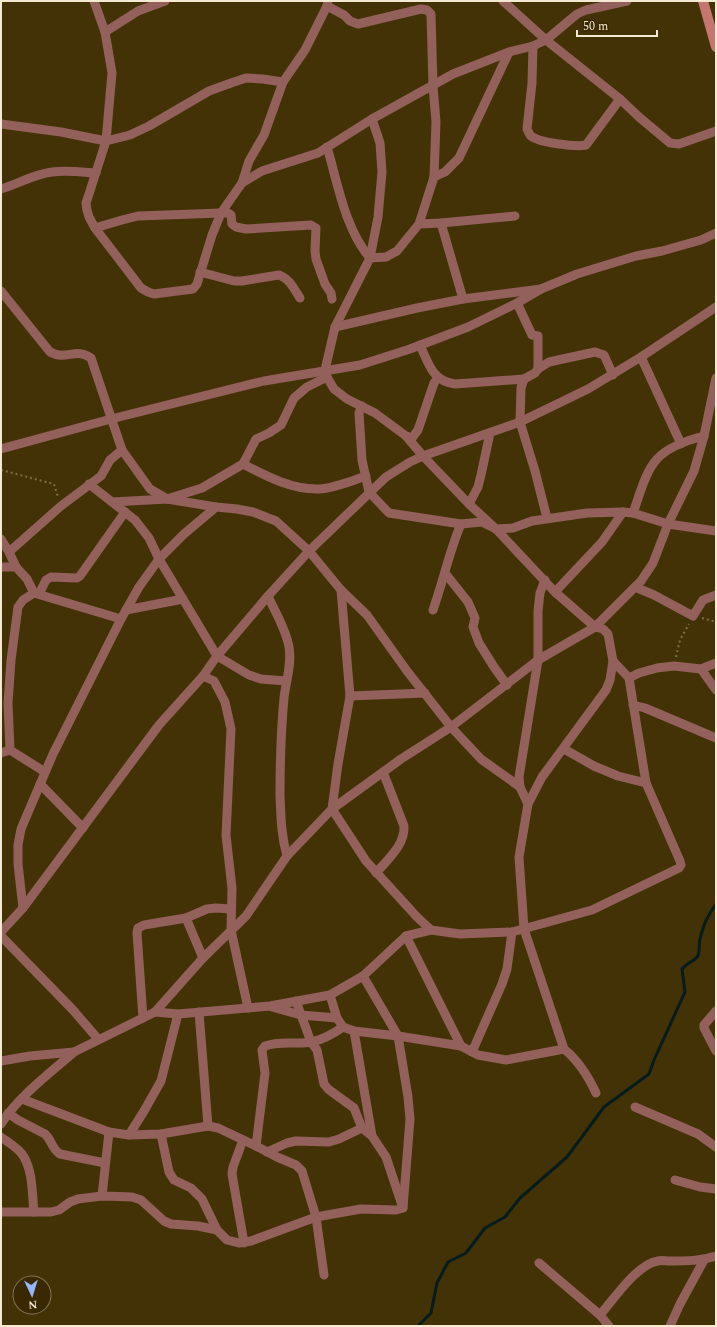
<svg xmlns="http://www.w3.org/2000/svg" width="717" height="1327" viewBox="0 0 717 1327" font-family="Spectral,serif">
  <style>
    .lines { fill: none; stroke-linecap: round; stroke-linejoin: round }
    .stream { stroke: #051c1f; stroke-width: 3 }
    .path { stroke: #7d6d49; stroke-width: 2; stroke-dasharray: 2 3; stroke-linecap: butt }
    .minor { stroke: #93605c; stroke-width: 9 }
    .secondary { stroke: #c67671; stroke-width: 10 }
  </style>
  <rect width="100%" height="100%" fill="#443207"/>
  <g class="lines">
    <!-- stream -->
    <path class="stream" d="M418 1326 431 1313 437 1283 448 1262 466 1253 485 1228 505 1217 520 1198 567 1157 604 1107 649 1074 654 1060 685 992 682 969C687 963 694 961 697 957 701 952 698 944 700 939 704 923 707 917 716 904"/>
    <!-- path -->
    <g class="path">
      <path d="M1 470 54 484 58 497"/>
      <path d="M702 618 716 622"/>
      <path d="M676 657 680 640 689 624"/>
    </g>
    <!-- minor -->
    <g class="minor">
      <path d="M94 1 105 32 112 73 106 141 89 194 86 203 87 210 89 217 95 228 141 288 148 292 154 294 193 289 197 284 212 235 221 213 242 183 262 171 318 153 372 119 453 74 509 52 533 46 546 40 577 14 586 10 627 1"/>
      <path d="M503 1 546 40 620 99 639 117 670 143 679 144 716 131"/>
      <path d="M327 6 344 15 350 21 358 24 421 9 427 10 431 14 433 86 436 122 434 177 419 224 397 251 386 257 370 258 335 327 325 370 327 377 334 389 347 399 375 413 406 436 423 456 469 504 496 529 555 592 595 627 603 629 608 634 613 661 610 680 606 690 542 777 528 804 519 857 524 929 564 1049C579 1061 588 1076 596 1093"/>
      <path d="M105 32 138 11 165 1"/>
      <path d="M533 46 532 83 527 129C528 131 529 133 530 135 537 143 577 147 586 145L620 99"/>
      <path d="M1 124 61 132 106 141 130 135 149 126 209 91 231 83 246 78 263 79 283 82"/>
      <path d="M327 147C338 184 345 229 370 258"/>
      <path d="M434 177 445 172 459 158 509 52"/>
      <path d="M242 183 249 161 264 135 283 82 305 50 327 6 328 1"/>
      <path d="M1 189C18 184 34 174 52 172 66 170 82 172 96 173"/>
      <path d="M441 223 463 299"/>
      <path d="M419 224 441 223 515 216"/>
      <path d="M95 228 122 220 138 216 221 213H228L231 215 232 224 236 227 246 229 311 225 316 228 315 251 316 259 325 284 331 293 332 299"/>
      <path d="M370 258 378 217 382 172 380 143 372 119"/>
      <path d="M200 272 234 281H242L279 275C290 279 294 289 300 298"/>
      <path d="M1 291 50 352C66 361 76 347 91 358L122 450 150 489 167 499 216 507 237 509 253 512 276 521 309 551 341 590 350 696 338 764 332 809 366 861 417 917 431 930"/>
      <path d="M517 303 532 335 538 336V369"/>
      <path d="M335 327 417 308 463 299 541 289 577 274 636 256 662 251 701 240 716 233"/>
      <path d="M420 345C429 364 432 381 455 384L524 379 521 388 520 422 535 471 547 518"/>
      <path d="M641 357 681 444"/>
      <path d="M524 379 535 373 538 369 549 362 595 352 604 355 613 375"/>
      <path d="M362 406 359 413 362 460 369 492 389 513 461 524 482 522 496 529 513 528 532 521 587 513 623 512 633 513 668 524 716 531"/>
      <path d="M406 436 412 438 418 430 434 383 438 378"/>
      <path d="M1 449 111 419 264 381 360 365 410 349 468 327 517 303 541 289"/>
      <path d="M243 464C266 476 292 490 319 489 335 488 351 481 366 476"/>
      <path d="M89 484 135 520 149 538 159 559 217 656 249 675 261 679 286 681"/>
      <path d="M112 502 167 499 202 488 243 464 256 439 269 433 281 425 294 398 307 387 327 377"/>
      <path d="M469 504 478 487 481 475 490 433"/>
      <path d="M633 513C639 497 645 472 657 459 668 447 688 440 704 436"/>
      <path d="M1 539 9 552 16 567 27 579 34 593 121 619"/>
      <path d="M9 552 61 506 101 476 110 460 122 450"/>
      <path d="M1 567H16"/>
      <path d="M445 573 468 602 475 618 473 627 479 643 494 667 507 685"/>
      <path d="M635 587 654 595 693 616 703 600 716 595"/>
      <path d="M341 590 367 615 407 671 451 727 481 759 520 787"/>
      <path d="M555 592 602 542 623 512"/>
      <path d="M39 594 46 580 51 577 77 578 80 576 125 512"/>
      <path d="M268 596C275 612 286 629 289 647 292 664 286 681 284 698 281 730 280 763 280 796 281 817 281 835 287 856"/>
      <path d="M126 610 183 599"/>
      <path d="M433 610C443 582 449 552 461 524"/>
      <path d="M701 669 716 690"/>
      <path d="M203 676 214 681 225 702 231 729 226 835 232 888 231 930 248 1008"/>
      <path d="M629 678 639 673 657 668 674 666 701 669 716 663"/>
      <path d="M350 696 425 693"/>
      <path d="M633 705 645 708 716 738"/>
      <path d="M564 749 594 766 618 776 646 783"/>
      <path d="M10 750 8 703 11 660 18 607 23 600 34 593"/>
      <path d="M1 753 10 750 45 772"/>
      <path d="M40 784 83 828"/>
      <path d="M528 804 520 787 519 777 538 660V611L540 593 545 580"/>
      <path d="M376 873C388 859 405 845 404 826L383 772"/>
      <path d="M23 908 18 864V845L21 829 53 754 121 619 139 587 159 559 184 534 216 507"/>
      <path d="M186 918 203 958"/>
      <path d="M1 932 23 908 159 725 203 676 217 656 268 596 309 551 386 477 410 462 423 456 520 422 588 389 641 357 716 307"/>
      <path d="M1 936 73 1010 98 1039"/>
      <path d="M406 936 461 1046 478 1055 506 1060 564 1049"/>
      <path d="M363 976 398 1036 408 1097 410 1119 403 1208"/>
      <path d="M330 995 337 1018 343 1027 354 1031 398 1036 461 1046"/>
      <path d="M296 1001 311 1042 317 1050 324 1084 328 1089 354 1108 362 1128 372 1136 386 1157 401 1202"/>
      <path d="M272 1007 301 1015 337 1018"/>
      <path d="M716 1011 704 1025V1028L716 1051"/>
      <path d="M155 1012 178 1014 270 1006 330 995 363 976 406 936 431 930 460 934 512 932 592 910 679 868 681 865 680 861 646 783 629 678 613 661"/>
      <path d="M199 1012 208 1126"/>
      <path d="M143 1018 137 933 138 928 144 925 186 918 207 909 216 908 231 909"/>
      <path d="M354 1031 372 1136"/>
      <path d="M472 1052 502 984 507 969 512 932"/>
      <path d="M1 1061 30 1056 74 1052 155 1012 203 958 246 916 287 856 332 809 401 759 451 727 538 660 595 627 641 581 653 563 668 524 694 471 704 436 716 378"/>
      <path d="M22 1099 109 1132 129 1135 161 1134 208 1126 218 1128 256 1146 277 1157 296 1165 302 1171 316 1217 324 1275"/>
      <path d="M635 1107 698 1134 716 1147"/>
      <path d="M8 1113 18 1120 45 1134C52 1140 51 1148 60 1154L105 1163"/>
      <path d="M1 1124C18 1097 50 1073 74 1052"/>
      <path d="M161 1134 169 1172 174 1180 191 1188 202 1199 217 1230 227 1240 239 1243 251 1241 316 1217 361 1209 396 1210 403 1208"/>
      <path d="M129 1135 144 1111 161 1081 178 1014"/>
      <path d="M1 1137C9 1143 19 1148 24 1157 33 1173 32 1194 34 1212"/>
      <path d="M243 1140 233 1167 232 1174 244 1243"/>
      <path d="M256 1146 265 1073 262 1050 265 1046C281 1040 296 1045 312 1042 324 1039 333 1034 343 1027"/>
      <path d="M267 1152 287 1143 296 1141 329 1142 339 1139 362 1128"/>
      <path d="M675 1180 700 1187 716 1189"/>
      <path d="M102 1196 109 1132"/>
      <path d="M1 1212H51L59 1210 70 1202 78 1199 102 1196 132 1197 141 1200 164 1221 171 1224 198 1226 217 1230"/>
      <path d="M539 1263 600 1315 609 1326"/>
      <path d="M600 1315C613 1300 637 1264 658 1261 661 1260 666 1261 670 1261 686 1261 701 1261 716 1256"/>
      <path d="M670 1326 680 1304 704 1260"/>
    </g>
    <!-- secondary -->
    <path class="secondary" d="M703 1 716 47"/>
  </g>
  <!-- border -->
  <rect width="717" height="1327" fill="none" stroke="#f4e9d3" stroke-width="4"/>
  <!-- north arrow -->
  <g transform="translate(32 1295) rotate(176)"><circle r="19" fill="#3a2800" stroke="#847554"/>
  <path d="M0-3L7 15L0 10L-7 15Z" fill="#94b7fd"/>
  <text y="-6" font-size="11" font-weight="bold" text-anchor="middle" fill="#f4e9d3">N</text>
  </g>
  <!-- scale -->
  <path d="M577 30v6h80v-6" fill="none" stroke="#f4e9d3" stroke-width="2"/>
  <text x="583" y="30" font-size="12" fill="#f4e9d3" stroke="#3a2800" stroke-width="3" paint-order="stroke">50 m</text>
</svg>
